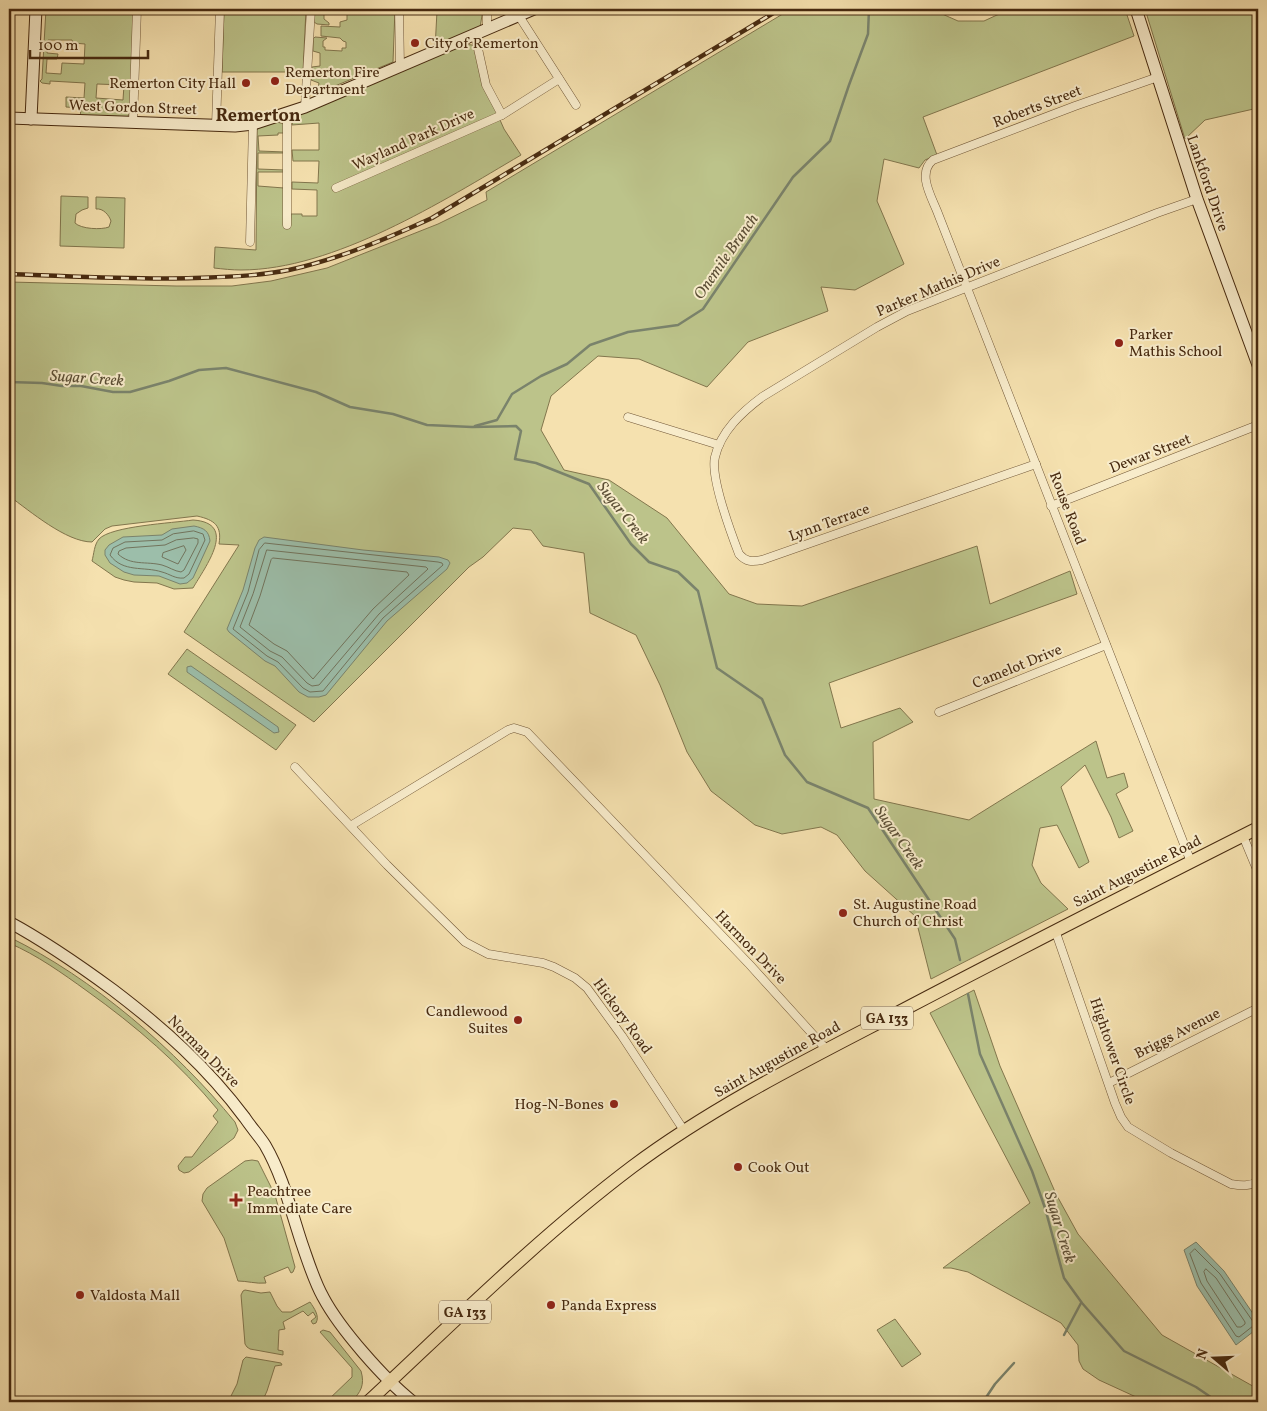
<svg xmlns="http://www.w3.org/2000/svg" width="1267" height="1411" viewBox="0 0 1267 1411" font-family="Vollkorn,serif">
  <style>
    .green { fill: #bcc38a; stroke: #82764d; fill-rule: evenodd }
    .water { fill: #9cbeaa; stroke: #7a836c }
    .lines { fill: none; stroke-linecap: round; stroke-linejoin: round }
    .shore { stroke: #72745d; stroke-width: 1 }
    .stream { stroke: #7a836c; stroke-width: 2.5 }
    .street-casing { stroke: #725838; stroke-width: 9 }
    .secondary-casing { stroke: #472a10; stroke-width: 13 }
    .primary-casing { stroke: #472a10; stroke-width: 14 }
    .street { stroke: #f8eccb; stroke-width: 8 }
    .secondary { stroke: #f8eccb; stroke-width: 11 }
    .primary { stroke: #f5e1af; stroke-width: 12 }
    .rail-casing { stroke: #472a10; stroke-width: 4.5 }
    .rail { stroke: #f8eccb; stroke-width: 2.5; stroke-dasharray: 8; stroke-linecap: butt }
    .poi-dot { fill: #8f2418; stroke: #f8eccb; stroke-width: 2 }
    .labels { text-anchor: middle; stroke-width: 4; stroke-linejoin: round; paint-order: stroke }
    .shield { fill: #f8eccb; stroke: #7c6448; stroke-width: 1 }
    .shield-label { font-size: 14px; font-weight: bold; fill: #472a10 }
    .poi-label { font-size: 15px; fill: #472a10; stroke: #f8eccb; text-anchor: start }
    .street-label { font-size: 15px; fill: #472a10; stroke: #f8eccb }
    .water-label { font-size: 16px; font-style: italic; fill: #5c4f36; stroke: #f8eccb }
    .quarter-label { font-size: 18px; font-weight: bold; fill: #472a10; stroke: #f8eccb }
  </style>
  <rect width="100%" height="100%" fill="#f5e1af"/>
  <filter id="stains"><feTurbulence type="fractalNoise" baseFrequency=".004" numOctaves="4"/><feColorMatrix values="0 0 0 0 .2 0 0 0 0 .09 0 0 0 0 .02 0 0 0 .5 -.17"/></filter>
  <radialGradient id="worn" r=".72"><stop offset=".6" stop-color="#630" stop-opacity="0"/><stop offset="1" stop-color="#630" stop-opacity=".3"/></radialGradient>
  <!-- green -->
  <g class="green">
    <path d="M46 9H134L130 112 127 118H80L81 108 66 107V97L84 98 85 83 50 81V84L42 83 40 81 42 79ZM48 40H72L73 43 85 44 84 64 62 63 61 74 46 73 47 59H57L58 54 47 53ZM97 84 124 85 123 100 96 98Z"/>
    <path d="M224 9H306L303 72H222Z"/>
    <path d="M315 9H395L393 62 330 88 313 93 311 89 318 88 319 83 311 80 312 67 320 66V53L313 51V39L315 37 327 38 323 41V47H325V50L342 51V48H346V42L343 41 340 38 321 36V26L340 27V22L347 20V13H344V11L327 10 326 12 324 13V19L329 23V25L317 24 314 22Z"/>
    <path d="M402 9H483L480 28 435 49 437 11Z"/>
    <path d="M791 9H931L958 21H984L1010 9H1125L1134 36 923 117 937 155 925 160 919 168 884 159 877 201 904 264 855 290 821 287 828 311 748 342 707 387 639 359 598 356 551 396 541 430 564 470 609 480 667 518 729 594 757 604 802 606 977 546 990 604 1070 571 1077 594 829 683 841 728 900 708 913 722 873 742 874 799 969 820 1096 741 1107 778 1124 773 1128 787 1116 794 1133 831 1119 838 1111 817 1085 765 1061 787 1089 862 1079 868 1057 825 1040 828 1032 865 1041 883 1068 909 931 979 915 916 865 871 837 835 821 827 782 834 755 825 711 791 687 752 660 685 636 635 590 613 584 553 543 546 531 530 513 528 483 557 469 567 314 722 184 632 239 545 219 544C222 526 215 520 197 516L112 526 105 529 92 542C66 542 30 511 9 496V282L176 286H232L271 281 327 268 438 224 487 200 486 192Z"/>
    <path d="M1145 9H1258V108L1205 120 1185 139Z"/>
    <path d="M464 44 472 45 476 48 489 95 504 129 521 155C443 201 334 270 241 270 232 270 223 269 214 268L215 247 256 250 257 130 259 127 277 122 284 124 285 133H278V135L258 136 259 151 285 152V153H258V169L285 170V172H258V186L284 188V228H290L291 214H302V216H317V190L292 189V182L318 183 319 161H293L292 150H319V123L292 125 294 116Z"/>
    <path d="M61 196 88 197V208L82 210 76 214 75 223C81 229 101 230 109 227L111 221C109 215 103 208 96 209V197L125 198 124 248 60 246Z"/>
    <path d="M193 520C239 523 205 567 193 588L174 589 157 583 134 582 124 580 115 577 92 561C94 554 94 545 99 539 111 526 173 523 193 520Z"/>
    <path d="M187 649 296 725 276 750 168 674Z"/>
    <path d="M9 937C93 978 176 1050 235 1122L238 1130 234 1138 189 1172 184 1173 179 1170 178 1166 185 1157H192L218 1122 213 1116 218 1110C180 1064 136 1026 87 991 62 973 37 955 9 943Z"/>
    <path d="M974 990 1000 1066 1056 1194 1078 1234 1162 1335 1258 1389V1402H1147L1099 1380 1083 1369 1079 1361 1078 1345 1061 1323 968 1272 951 1268H943L1030 1203 930 1013Z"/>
    <path d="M252 1160 258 1161 275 1195 295 1267 293 1272 291 1273 288 1267 264 1277 266 1283C256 1284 247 1281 238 1281L224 1238 202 1201 203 1194 207 1188 245 1161Z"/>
    <path d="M245 1290 261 1293 270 1292 277 1306 282 1312H291L310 1302C314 1308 320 1316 316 1323L313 1324 311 1321 316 1317 313 1312 308 1316 303 1311 283 1322 285 1329 279 1330 278 1350 283 1351V1355L250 1349 247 1347 245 1344 241 1295 243 1291Z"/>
    <path d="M895 1319 921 1354 902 1367 877 1330Z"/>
    <path d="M323 1330 330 1332 361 1371C365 1385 361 1392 351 1402H326L352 1377V1368L320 1332Z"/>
    <path d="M246 1357 281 1363 282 1365 275 1366 267 1391 262 1402H228L237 1384 243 1360Z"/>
  </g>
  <!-- water -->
  <g class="water">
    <path d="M194 526C204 528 209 531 210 541L193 578 187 583 180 584 159 576 134 575 124 572 110 563 105 555V550L109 545 123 537 162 535 172 529Z"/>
    <path d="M264 537 363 550 439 557 448 560 450 563 447 569 387 621 326 695 319 697H308L299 692 275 666 265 661 229 632 227 629 243 590 255 548 259 540Z"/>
    <path d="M191 666 278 727 279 732 274 733 187 672V667Z"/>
    <path d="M1196 1242 1224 1271 1258 1321V1328L1236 1345 1197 1286 1184 1250Z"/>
  </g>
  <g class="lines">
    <!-- shore -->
    <g class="shore">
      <path d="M194 531 203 534 205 540 189 574 184 578C175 579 170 574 162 572 144 566 123 573 110 555L113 548 125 542 162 540 173 534Z"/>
      <path d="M194 538 198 539V543L184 570 181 572C174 571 169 567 162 565 146 561 131 566 118 554L119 551 126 548 165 545 176 540Z"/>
      <path d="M265 543 438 562 442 563 443 565 383 618 323 691 310 692 303 688 278 662 267 656 233 629 248 592 259 550Z"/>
      <path d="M184 546 186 550 178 564 162 557 163 553Z"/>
      <path d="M267 550 426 567 428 569 379 614 319 685 312 686 307 683 282 657 270 651 240 627 253 594Z"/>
      <path d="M273 558 407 572 409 575 373 609 313 679 287 651 274 644 249 625 260 596 271 560Z"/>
      <path d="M1195 1249 1220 1274 1254 1323 1253 1326 1239 1337 1236 1336 1201 1283 1190 1254Z"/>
      <path d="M1206 1269 1216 1278 1245 1322V1324L1241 1327H1237L1207 1281 1204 1272Z"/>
    </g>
    <!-- stream -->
    <g class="stream">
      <path d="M9 382 42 383 62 386H81L113 392H130L169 381 199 370 226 368 316 392 350 407 393 414 427 425 472 427 516 426 521 431 515 459 536 463 589 484 631 544 649 562 678 572 698 591 717 668 762 699 785 755 807 782 868 808 955 939 960 960"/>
      <path d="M475 426 497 420 512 394 541 376 567 364 590 345 628 332 678 325 703 309 793 177 830 141 849 85 868 34 869 9"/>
      <path d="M968 994 980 1054 1032 1171 1045 1208 1064 1278 1082 1303 1124 1351 1196 1387 1218 1402"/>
      <path d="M1064 1335 1081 1303"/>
      <path d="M983 1402 995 1384 1014 1363"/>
    </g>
    <defs>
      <g id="street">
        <path d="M399 9 400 67"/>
        <path d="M487 9V29"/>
        <path d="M519 16 576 105"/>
        <path d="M475 35 486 85 502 115"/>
        <path d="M1158 77 1075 106 933 160C917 173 931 196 937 211L1191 862"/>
        <path d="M305 107 311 9"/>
        <path d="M287 114V225"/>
        <path d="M133 122 137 9"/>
        <path d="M216 125 220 9"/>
        <path d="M336 188 502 115 559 79"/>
        <path d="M250 242 253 124"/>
        <path d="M628 417 719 445"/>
        <path d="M1036 464 762 560C752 562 746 562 739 554 731 533 710 477 715 457 721 431 742 412 762 397L877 327 907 311 1157 213 1197 199"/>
        <path d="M1051 506 1258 425"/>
        <path d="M939 712 1106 645"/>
        <path d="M295 767 387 865 465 942 488 954 543 963 554 967 575 978 587 988 622 1036 685 1132"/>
        <path d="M352 825 508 730 514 728 527 732 750 965 827 1050"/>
        <path d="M1243 836 1258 872"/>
        <path d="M1055 930 1115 1103 1121 1117 1128 1127 1171 1153 1231 1184C1242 1186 1249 1186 1258 1182"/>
        <path d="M1109 1083 1258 1008"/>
      </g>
      <g id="secondary">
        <path d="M1136 9 1197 199 1258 365"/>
        <path d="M9 118 235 126 253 124 305 107 534 9"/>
        <path d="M31 119 36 9"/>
        <path d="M9 922C46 942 79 965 113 990 163 1028 207 1067 245 1118 251 1127 259 1136 265 1145 283 1176 291 1211 302 1244 308 1261 314 1281 323 1297 340 1329 384 1379 413 1402"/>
      </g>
      <path id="primary" d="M368 1402C454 1322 538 1238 632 1167 715 1105 809 1059 901 1011 1019 949 1139 888 1258 828"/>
    </defs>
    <!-- street casing -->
    <use href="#street" class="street-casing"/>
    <!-- secondary casing -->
    <use href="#secondary" class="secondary-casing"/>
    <!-- primary casing -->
    <use href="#primary" class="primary-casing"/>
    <!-- street -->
    <use href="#street" class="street"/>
    <!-- secondary -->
    <use href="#secondary" class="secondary"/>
    <!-- primary -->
    <use href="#primary" class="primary"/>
    <defs>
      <path id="rail" d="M9 274C71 276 133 280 195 278 227 277 258 276 289 270 339 259 386 239 432 218L780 9"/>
    </defs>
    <!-- rail casing -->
    <use href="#rail" class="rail-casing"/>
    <!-- rail -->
    <use href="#rail" class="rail"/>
  </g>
  <!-- markers -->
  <g class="poi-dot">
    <circle cx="415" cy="43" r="5"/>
    <circle cx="275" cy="81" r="5"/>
    <circle cx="246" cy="83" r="5"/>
    <circle cx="1119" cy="343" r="5"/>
    <circle cx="843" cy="913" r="5"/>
    <circle cx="518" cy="1020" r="5"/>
    <circle cx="614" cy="1104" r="5"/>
    <circle cx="738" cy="1167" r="5"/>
    <path d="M233.5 1192.5h5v5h5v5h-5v5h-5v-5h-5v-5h5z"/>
    <circle cx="80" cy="1295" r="5"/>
    <circle cx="551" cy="1305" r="5"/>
  </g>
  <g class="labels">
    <!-- shield labels -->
    <g class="shield">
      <rect x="861" y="1006.5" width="52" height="23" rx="4"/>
      <rect x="439" y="1300.5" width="52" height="23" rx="4"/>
    </g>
    <g class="shield-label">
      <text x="887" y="1023">GA 133</text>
      <text x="465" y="1317">GA 133</text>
    </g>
    <!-- poi labels -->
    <g class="poi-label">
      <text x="425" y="48">City of Remerton</text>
      <text x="285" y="77">Remerton Fire<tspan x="285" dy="17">Department</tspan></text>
      <text x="236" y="88" text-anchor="end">Remerton City Hall</text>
      <text x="1129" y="339">Parker<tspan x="1129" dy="17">Mathis School</tspan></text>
      <text x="853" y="909">St. Augustine Road<tspan x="853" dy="17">Church of Christ</tspan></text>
      <text x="508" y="1016" text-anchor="end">Candlewood<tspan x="508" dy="17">Suites</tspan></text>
      <text x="604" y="1109" text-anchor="end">Hog-N-Bones</text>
      <text x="748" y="1172">Cook Out</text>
      <text x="247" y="1196">Peachtree<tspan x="247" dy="17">Immediate Care</tspan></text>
      <text x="90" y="1300">Valdosta Mall</text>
      <text x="561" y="1310">Panda Express</text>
    </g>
    <!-- street labels -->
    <g class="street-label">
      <text transform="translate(1037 106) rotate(-21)" y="5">Roberts Street</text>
      <text transform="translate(133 107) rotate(2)" y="5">West Gordon Street</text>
      <text transform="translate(413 139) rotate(-24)" y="5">Wayland Park Drive</text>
      <text transform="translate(1208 183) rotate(71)" y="5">Lankford Drive</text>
      <text transform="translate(938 286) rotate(-23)" y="5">Parker Mathis Drive</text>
      <text transform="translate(1150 453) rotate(-21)" y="5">Dewar Street</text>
      <text transform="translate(1068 508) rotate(69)" y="5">Rouse Road</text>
      <text transform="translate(829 522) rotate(-20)" y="5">Lynn Terrace</text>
      <text transform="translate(1017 666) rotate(-22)" y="5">Camelot Drive</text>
      <text transform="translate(1137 871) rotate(-27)" y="5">Saint Augustine Road</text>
      <text transform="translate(751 947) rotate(46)" y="5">Harmon Drive</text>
      <text transform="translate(623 1016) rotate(54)" y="5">Hickory Road</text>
      <text transform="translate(1177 1033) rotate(-27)" y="5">Briggs Avenue</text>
      <text transform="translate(204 1051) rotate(45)" y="5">Norman Drive</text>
      <text transform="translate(1113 1051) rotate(71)" y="5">Hightower Circle</text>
      <text transform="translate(777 1059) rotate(-29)" y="5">Saint Augustine Road</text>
    </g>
    <!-- water labels -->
    <g class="water-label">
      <text transform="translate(725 256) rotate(-55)" y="6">Onemile Branch</text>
      <text transform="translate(87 377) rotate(4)" y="6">Sugar Creek</text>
      <text transform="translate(624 512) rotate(52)" y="6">Sugar Creek</text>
      <text transform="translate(900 837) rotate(55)" y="6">Sugar Creek</text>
      <text transform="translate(1061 1227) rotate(73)" y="6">Sugar Creek</text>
    </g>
    <!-- quarter labels -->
    <g class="quarter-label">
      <text x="258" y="121">Remerton</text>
    </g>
  </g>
  <!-- margin -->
  <rect width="1267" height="1411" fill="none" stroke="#f5e1af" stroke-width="30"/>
  <rect x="10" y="10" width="1247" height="1391" fill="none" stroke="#472a10" stroke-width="2.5"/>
  <rect x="15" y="15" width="1237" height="1381" fill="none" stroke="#472a10"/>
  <!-- north arrow -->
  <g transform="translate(1214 1358) rotate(289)" stroke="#f8eccb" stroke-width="4" paint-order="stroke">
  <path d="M0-4L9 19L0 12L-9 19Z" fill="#472a10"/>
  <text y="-8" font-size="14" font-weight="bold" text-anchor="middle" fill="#472a10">N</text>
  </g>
  <!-- scale -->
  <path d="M30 50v8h118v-8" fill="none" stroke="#472a10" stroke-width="2.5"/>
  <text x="38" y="50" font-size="15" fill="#472a10" stroke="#f8eccb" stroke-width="4" paint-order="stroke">100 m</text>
  <rect width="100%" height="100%" filter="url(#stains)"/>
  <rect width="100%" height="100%" fill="url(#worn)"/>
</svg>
